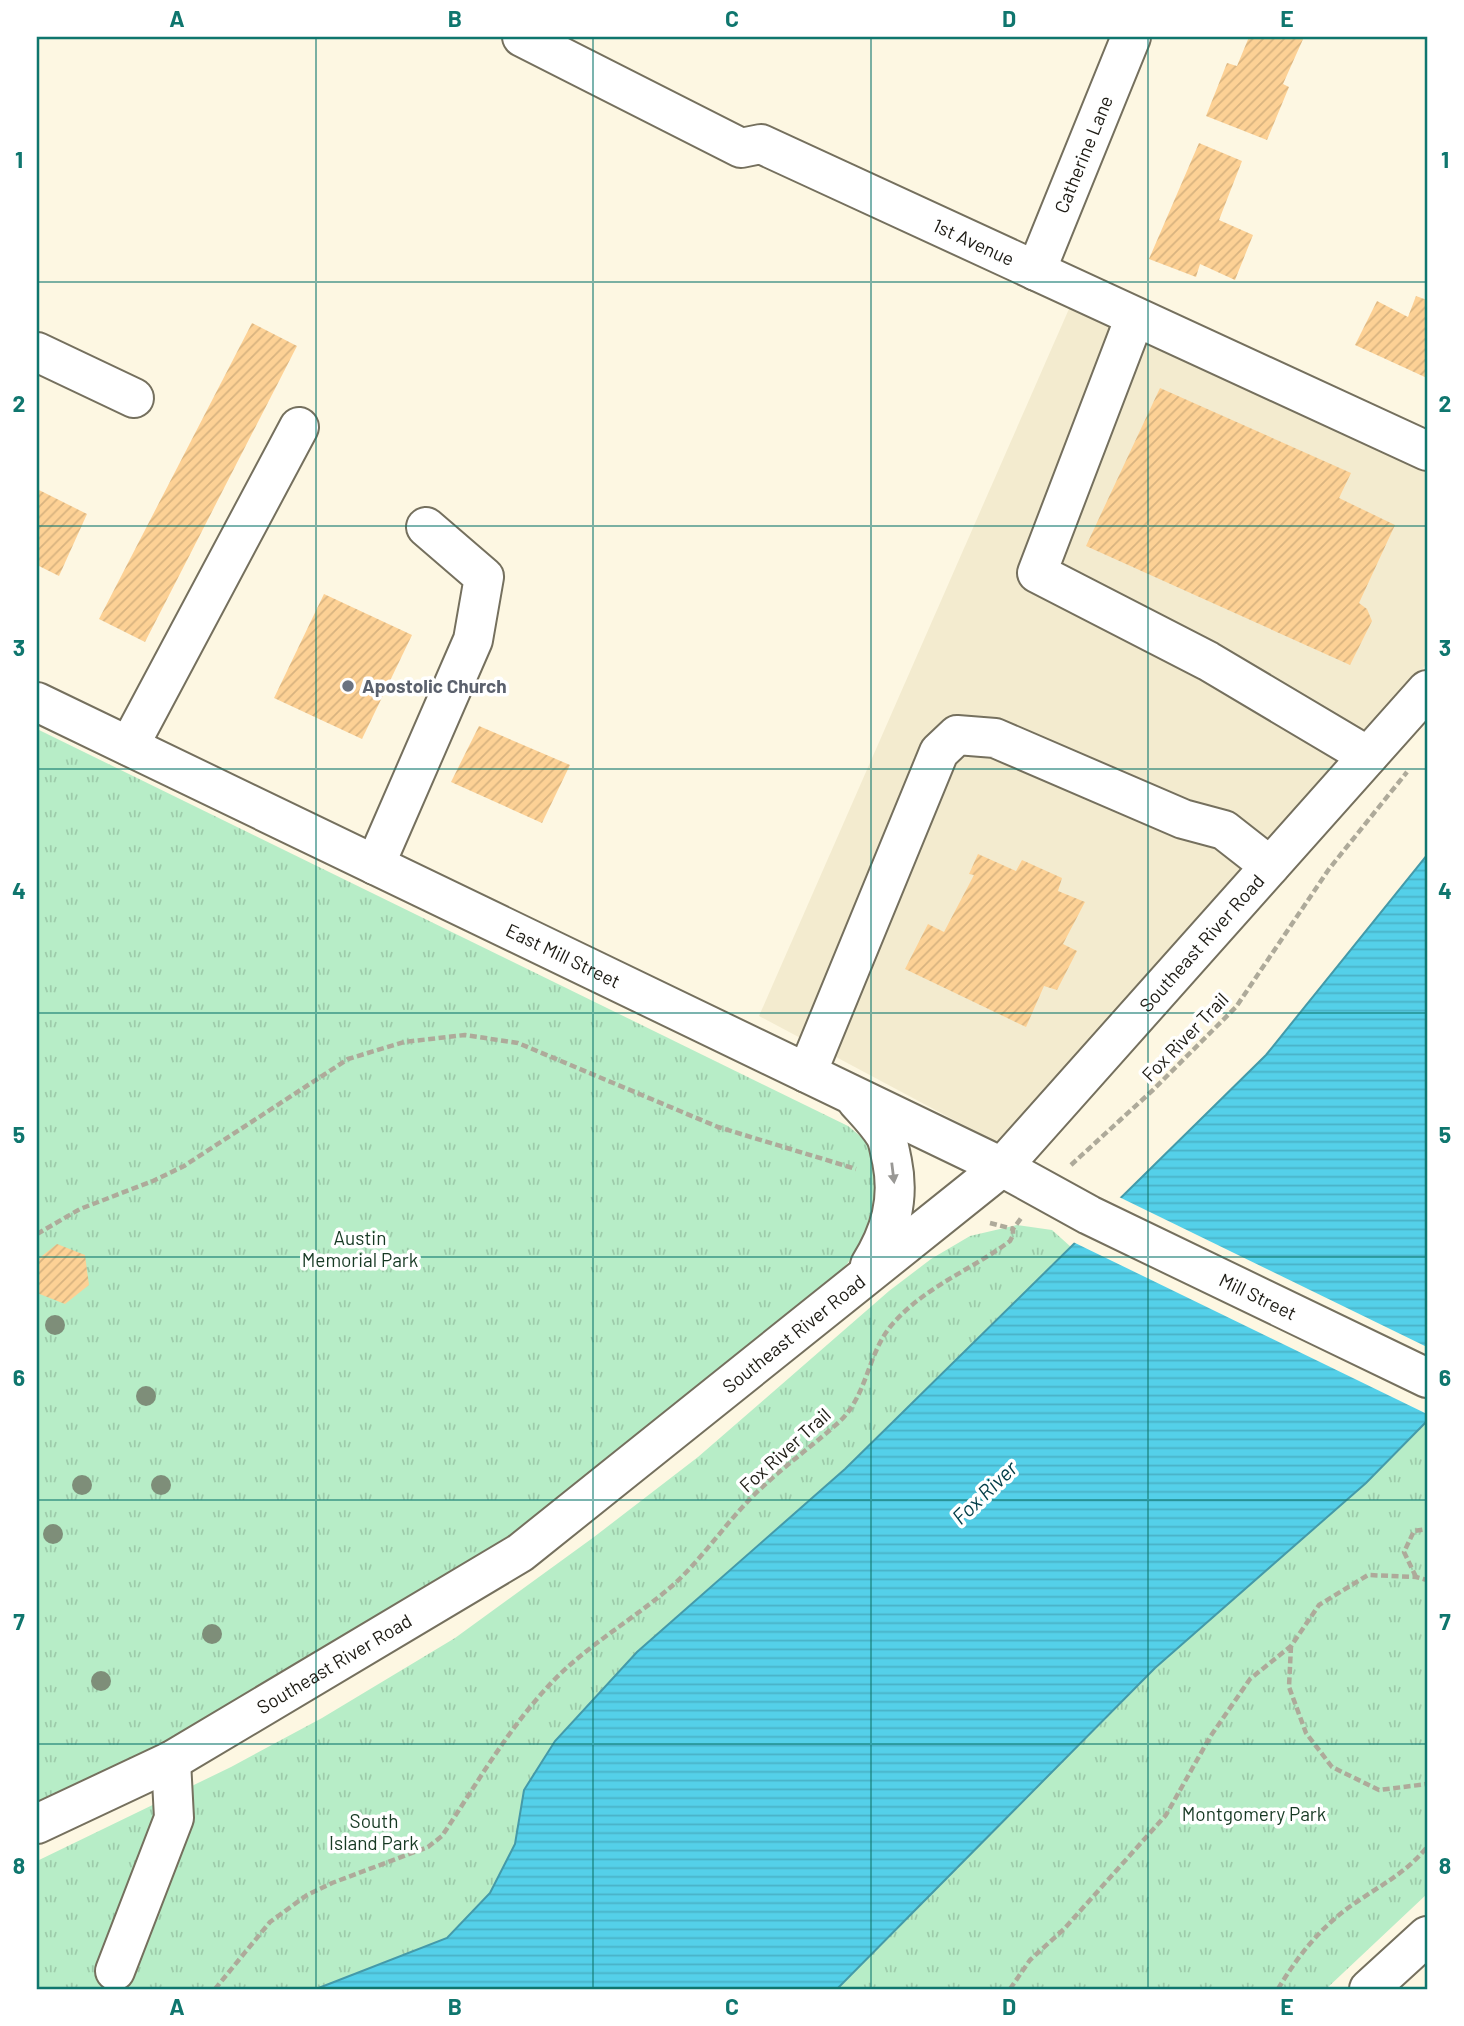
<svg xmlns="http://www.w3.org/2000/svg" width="1464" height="2026" viewBox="0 0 1464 2026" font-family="Barlow,sans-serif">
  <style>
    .built { fill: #f3ebcf }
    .park { fill: url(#park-tufts) }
    .water { fill: url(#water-rules); stroke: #449aa9; stroke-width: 2 }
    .pier { fill: #fdf7e2 }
    .building { fill: url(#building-hatch) }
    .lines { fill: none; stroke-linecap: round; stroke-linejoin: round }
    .minor-casing { stroke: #75705e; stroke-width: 42 }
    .path { stroke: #aeaa9a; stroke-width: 4.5; stroke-dasharray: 7 3.5; stroke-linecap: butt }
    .minor { stroke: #fff; stroke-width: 38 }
    .tree { fill: #7e8e79 }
    .oneway { fill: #999895 }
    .grid { fill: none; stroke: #0f766e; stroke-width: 2; stroke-opacity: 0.55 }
    .worship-dot { fill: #6b7280; stroke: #fff; stroke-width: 2.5 }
    .labels { text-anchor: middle; stroke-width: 7; stroke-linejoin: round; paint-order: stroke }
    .street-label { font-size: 19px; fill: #1d1b14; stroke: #fff }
    .worship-label { font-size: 19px; font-weight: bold; fill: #5b616d; stroke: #fff; text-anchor: start }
    .park-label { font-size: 19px; fill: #163923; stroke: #fff }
    .water-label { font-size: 21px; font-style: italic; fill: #013d47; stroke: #fff }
    .neatline { fill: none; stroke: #0f766e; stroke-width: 2.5 }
    .grid-label { font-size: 23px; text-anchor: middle; font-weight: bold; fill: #0f766e }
  </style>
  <defs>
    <pattern id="park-tufts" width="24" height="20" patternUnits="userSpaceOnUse" patternTransform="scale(1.75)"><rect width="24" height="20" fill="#b7edc7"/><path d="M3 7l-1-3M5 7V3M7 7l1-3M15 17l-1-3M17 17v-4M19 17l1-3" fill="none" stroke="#9dcbaa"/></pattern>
    <pattern id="water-rules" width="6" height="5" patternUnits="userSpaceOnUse" patternTransform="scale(1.75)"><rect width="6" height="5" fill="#54d0e9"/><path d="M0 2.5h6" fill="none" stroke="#49b2c7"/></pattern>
    <pattern id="building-hatch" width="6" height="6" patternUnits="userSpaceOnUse" patternTransform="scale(1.75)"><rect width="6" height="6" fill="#fdd195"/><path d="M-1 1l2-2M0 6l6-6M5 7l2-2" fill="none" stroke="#d8b380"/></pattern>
  </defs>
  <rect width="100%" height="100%" fill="#fdf7e2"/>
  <!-- built -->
  <path class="built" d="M1072 302 1427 465V662L1410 691 1001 1145 759 1016Z"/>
  <!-- park -->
  <g class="park">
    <path d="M37 729 848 1126 865 1140 874 1153 879 1198 864 1239 847 1264 797 1314 510 1541 170 1745 37 1808Z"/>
    <path d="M1017 1225 1052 1230 1071 1247 845 1469 637 1652 555 1741 524 1790 515 1844 490 1893 447 1938 316 1989H37V1861L231 1767 322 1718 455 1638 594 1537 698 1457 889 1291 931 1259 970 1236Z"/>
    <path d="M1427 1421V1894L1326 1989H837L1155 1668 1366 1483Z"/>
  </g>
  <!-- water -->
  <path class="water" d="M1427 855V1421L1366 1483 1155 1668 837 1989H316L447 1938 490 1893 515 1844 524 1790 555 1741 637 1652 845 1469 1266 1055Z"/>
  <!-- pier -->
  <path class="pier" d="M1117 1196 1427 1347V1414L1071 1241Z"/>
  <!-- building -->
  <g class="building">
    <path d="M1249 37H1304L1283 84 1289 87 1267 140 1206 116 1227 63 1237 66Z"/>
    <path d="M1199 143 1242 161 1219 220 1253 235 1235 280 1200 264 1196 277 1149 259Z"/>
    <path d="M1416 296 1427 300V378L1355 345 1377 301 1408 317Z"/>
    <path d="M252 323 297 346 145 642 99 619Z"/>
    <path d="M1160 388 1351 473 1339 498 1395 525 1359 603 1367 609 1372 621 1350 665 1086 546Z"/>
    <path d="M37 489 87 514 59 576 37 565Z"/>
    <path d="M324 594 412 635 362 739 274 698Z"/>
    <path d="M479 726 570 765 542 823 451 782Z"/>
    <path d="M978 854 1016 871 1022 860 1062 878 1058 891 1085 902 1063 944 1077 951 1057 990 1044 986 1026 1027 905 969 928 924 944 932 974 875 969 874Z"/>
    <path d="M57 1244 85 1255 89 1285 65 1304 37 1293V1260Z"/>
  </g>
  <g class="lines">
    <defs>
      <g id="minor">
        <path id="s1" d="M522 37 741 148 761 144 1427 451"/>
        <path id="s2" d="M1036 271 1131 37"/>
        <path d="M1135 317 1037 573 1208 661 1368 756"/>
        <path d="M37 352 134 398"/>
        <path id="s3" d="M37 702 1002 1167 1089 1215 1427 1378"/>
        <path d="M129 746 299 427"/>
        <path d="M375 865 473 640 484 577 426 527"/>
        <path d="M807 1073 939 752 957 735 995 738 1183 819 1224 830 1270 866"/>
        <path d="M857 1101C867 1112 877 1122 885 1135 889 1142 890 1153 892 1161 900 1200 890 1233 870 1265"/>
        <path id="s4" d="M37 1824 171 1761 520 1553 1002 1167 1427 690"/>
        <path d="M115 1971 174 1818 171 1761"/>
        <path d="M1369 1989 1427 1936"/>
      </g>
    </defs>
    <!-- minor casing -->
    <use href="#minor" class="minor-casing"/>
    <!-- path -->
    <g class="path">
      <path d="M1071 1165 1153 1090 1236 1007 1329 869 1407 772"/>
      <path d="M990 1223 1013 1229"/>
      <path d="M37 1234 80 1209 153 1181 184 1166 348 1059 404 1042 465 1035 518 1043 718 1127 856 1169"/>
      <path d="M1416 1577 1404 1552 1414 1531 1427 1529"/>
      <path d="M1291 1646 1289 1687 1306 1733 1332 1767 1379 1790 1427 1784"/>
      <path d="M215 1989 270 1922 307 1895 332 1883 428 1847 442 1836C478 1782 510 1725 556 1678 591 1643 635 1618 672 1586 702 1559 725 1524 753 1496 780 1469 810 1448 838 1423 867 1397 867 1356 890 1327 923 1287 970 1271 1010 1241L1013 1235V1229L1022 1217"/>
      <path d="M1010 1989 1030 1960 1064 1929 1166 1815 1210 1737 1250 1679 1291 1646 1319 1605 1368 1575 1416 1577 1427 1580"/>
      <path d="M1278 1989C1299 1954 1323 1924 1358 1901 1383 1884 1408 1871 1427 1847"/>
    </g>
    <!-- minor -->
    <use href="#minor" class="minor"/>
  </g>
  <!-- trees -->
  <g class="tree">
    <circle cx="55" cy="1325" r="10"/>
    <circle cx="146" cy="1396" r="10"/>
    <circle cx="82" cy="1485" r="10"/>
    <circle cx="161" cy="1485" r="10"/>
    <circle cx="53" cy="1534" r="10"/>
    <circle cx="212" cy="1634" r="10"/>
    <circle cx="101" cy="1681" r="10"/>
  </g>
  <!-- one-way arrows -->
  <defs><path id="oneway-solid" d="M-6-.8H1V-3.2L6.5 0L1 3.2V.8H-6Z" transform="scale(1.75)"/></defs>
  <use class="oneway" href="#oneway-solid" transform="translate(893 1173) rotate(83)"/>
  <!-- grid -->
  <path class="grid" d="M316 37V1989M593 37V1989M871 37V1989M1148 37V1989M37 282H1427M37 526H1427M37 769H1427M37 1013H1427M37 1257H1427M37 1500H1427M37 1744H1427"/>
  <!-- markers -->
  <circle class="worship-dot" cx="348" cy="686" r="7"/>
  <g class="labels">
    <!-- street labels -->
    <g class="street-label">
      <text dy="7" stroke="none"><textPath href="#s2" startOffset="126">Catherine Lane</textPath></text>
      <text dy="7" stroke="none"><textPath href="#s1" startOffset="500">1st Avenue</textPath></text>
      <text dy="7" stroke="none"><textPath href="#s4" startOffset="1472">Southeast River Road</textPath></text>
      <text dy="7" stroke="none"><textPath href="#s3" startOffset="584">East Mill Street</textPath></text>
      <text transform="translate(1185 1037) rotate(-46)" y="7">Fox River Trail</text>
      <text dy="7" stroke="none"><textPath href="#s3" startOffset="1358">Mill Street</textPath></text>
      <text dy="7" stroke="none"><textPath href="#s4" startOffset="905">Southeast River Road</textPath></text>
      <text transform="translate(785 1450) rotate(-42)" y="7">Fox River Trail</text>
      <text dy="7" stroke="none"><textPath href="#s4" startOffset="338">Southeast River Road</textPath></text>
    </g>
    <!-- worship labels -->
    <g class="worship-label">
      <text x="362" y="693">Apostolic Church</text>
    </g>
    <!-- park labels -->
    <g class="park-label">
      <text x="360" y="1245">Austin<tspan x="360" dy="22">Memorial Park</tspan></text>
      <text x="1254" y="1821">Montgomery Park</text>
      <text x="374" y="1828">South<tspan x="374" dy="22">Island Park</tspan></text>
    </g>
    <!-- water labels -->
    <g class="water-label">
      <text transform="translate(985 1493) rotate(-44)" y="7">Fox River</text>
    </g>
  </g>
  <!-- border -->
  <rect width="1464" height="2026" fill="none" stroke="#ffffff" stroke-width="77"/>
  <rect x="38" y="38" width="1388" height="1950" class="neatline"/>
  <g class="grid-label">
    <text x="177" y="27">A</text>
    <text x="455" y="27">B</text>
    <text x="732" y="27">C</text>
    <text x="1009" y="27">D</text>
    <text x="1287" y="27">E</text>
    <text x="19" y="168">1</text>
    <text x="1445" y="168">1</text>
    <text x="19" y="412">2</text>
    <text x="1445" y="412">2</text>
    <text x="19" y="656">3</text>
    <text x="1445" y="656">3</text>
    <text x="19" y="899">4</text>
    <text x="1445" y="899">4</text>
    <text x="19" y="1143">5</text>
    <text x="1445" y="1143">5</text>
    <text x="19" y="1386">6</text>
    <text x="1445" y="1386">6</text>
    <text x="19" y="1630">7</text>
    <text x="1445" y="1630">7</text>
    <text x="19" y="1874">8</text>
    <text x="1445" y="1874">8</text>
    <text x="177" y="2015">A</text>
    <text x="455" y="2015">B</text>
    <text x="732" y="2015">C</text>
    <text x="1009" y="2015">D</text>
    <text x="1287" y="2015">E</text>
  </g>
</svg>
